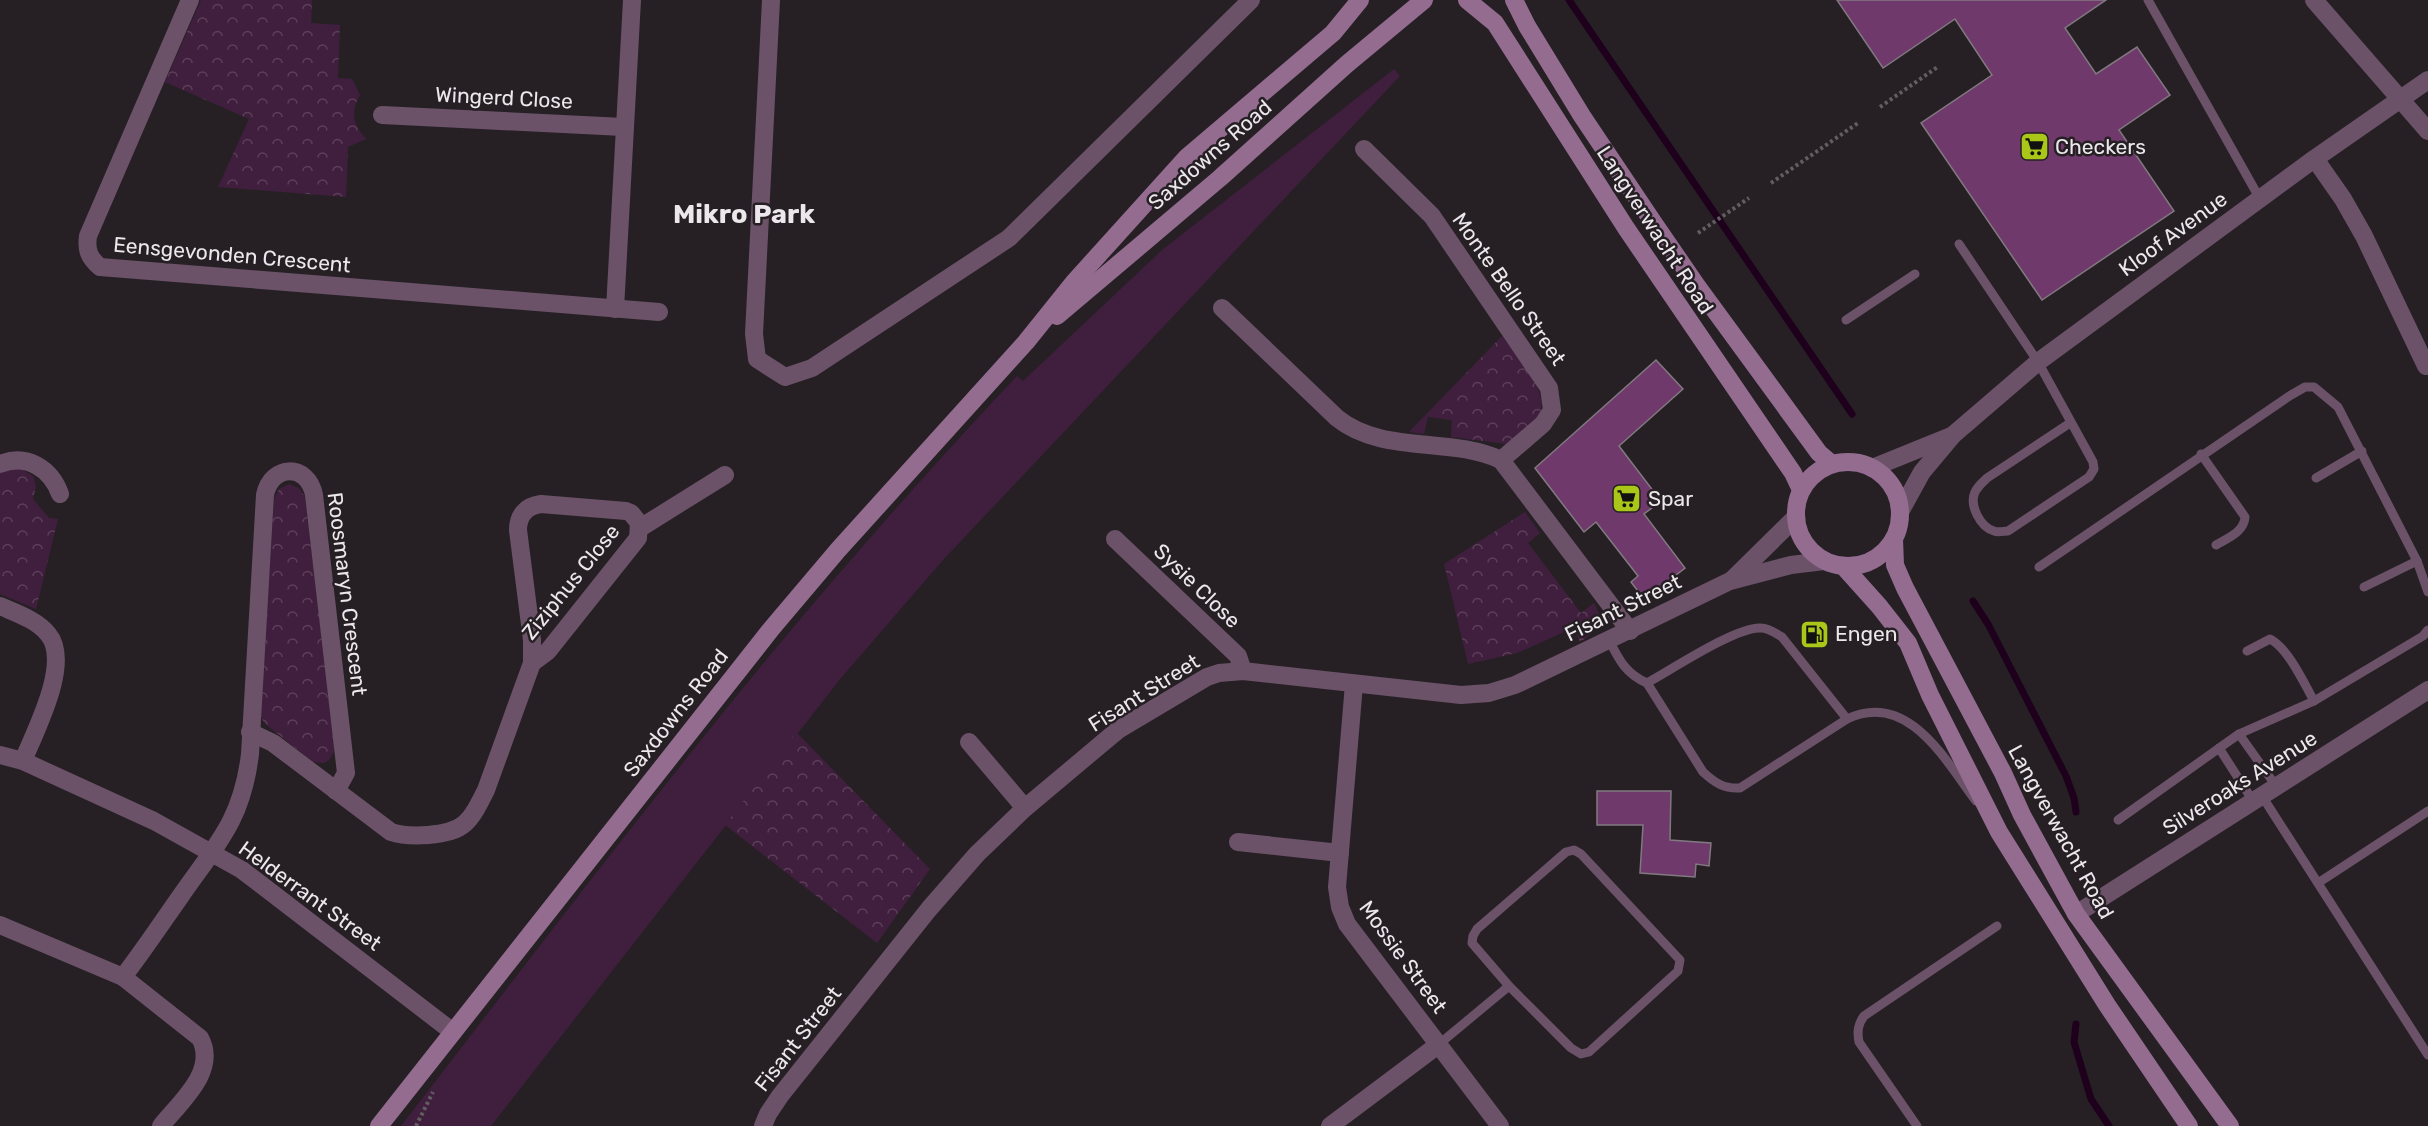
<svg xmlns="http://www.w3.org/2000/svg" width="2428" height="1126" viewBox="0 0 2428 1126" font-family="Rubik,sans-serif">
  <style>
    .green { fill: #401e3d }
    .park { fill: url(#park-crowns) }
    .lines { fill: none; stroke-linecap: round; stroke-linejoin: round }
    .stream { stroke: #1e001d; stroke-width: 7 }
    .building { fill: #70396c; stroke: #817980; stroke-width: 1.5 }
    .path { stroke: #625d61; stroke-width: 4; stroke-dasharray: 3 3; stroke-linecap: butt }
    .lane { stroke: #6b5268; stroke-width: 9 }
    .street { stroke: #6b5268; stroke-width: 18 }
    .secondary { stroke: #946c90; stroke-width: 18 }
    .labels { text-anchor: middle; stroke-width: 5; stroke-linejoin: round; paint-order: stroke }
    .street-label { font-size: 21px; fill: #ece7eb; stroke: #262025 }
    .poi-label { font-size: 21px; fill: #ece7eb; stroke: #262025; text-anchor: start }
    .district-label { font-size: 27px; font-weight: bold; fill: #ece7eb; stroke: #262025 }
  </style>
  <defs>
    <pattern id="park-crowns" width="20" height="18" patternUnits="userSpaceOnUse" patternTransform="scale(1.5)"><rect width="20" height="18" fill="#401e3d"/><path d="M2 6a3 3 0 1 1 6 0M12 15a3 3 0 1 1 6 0" fill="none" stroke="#5c3f59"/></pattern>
  </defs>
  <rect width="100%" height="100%" fill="#262025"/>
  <!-- green -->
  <path class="green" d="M1394 69 1400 76 943 560 841 678 491 1126H401C523 968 644 808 771 654 850 559 932 466 1017 376L1023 381 1162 250Z"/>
  <!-- park -->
  <g class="park">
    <path d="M201 0H312L311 23 340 25 338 78 352 79 360 95C350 111 353 125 366 139L348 147 346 197 218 187 249 119 165 82Z"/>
    <path d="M1502 336C1515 354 1551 393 1539 415 1532 427 1517 435 1507 444L1451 437 1452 420 1428 417 1424 434 1409 432Z"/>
    <path d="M15 466 33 476 36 486 33 499 49 518 58 519 36 609 0 594V470Z"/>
    <path d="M289 484 299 488 305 497 335 750 329 760 324 763 313 762 264 723 260 714 274 499 279 489Z"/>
    <path d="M1525 512 1540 533 1528 543 1581 613 1594 603 1599 613 1600 624 1592 634 1580 642 1573 628 1517 653 1468 664 1444 564Z"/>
    <path d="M796 732 930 869 877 943 725 825Z"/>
  </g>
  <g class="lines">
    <!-- stream -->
    <g class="stream">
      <path d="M1569 0 1852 414"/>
      <path d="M1973 601 1988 624 2066 776 2074 798 2076 812"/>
      <path d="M2076 1024 2074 1042 2091 1099 2109 1126"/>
    </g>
  </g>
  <!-- building -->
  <g class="building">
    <path d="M1837 0H2106L2065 28 2096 74 2137 47 2170 95 2119 130 2174 211 2042 300 1921 123 1992 75 1955 19 1883 68Z"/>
    <path d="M1656 360 1683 389 1619 446 1661 501 1644 514 1685 568 1650 595H1641L1631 582 1638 576 1596 522 1584 532 1535 468Z"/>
    <path d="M1597 791H1671L1670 840 1711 843 1709 866 1696 864 1695 877 1640 873 1643 825H1597Z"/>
  </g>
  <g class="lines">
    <!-- path -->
    <g class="path">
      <path d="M1880 107 1939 66"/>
      <path d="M1771 183 1858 123"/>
      <path d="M1698 233 1749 198"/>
      <path d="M416 1126 433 1092"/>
    </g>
    <!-- lane -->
    <g class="lane">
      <path d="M2148 0 2260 199"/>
      <path d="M1959 244 2038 362 2093 462 2094 469 2089 477 2008 531C2004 531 1998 533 1994 531 1980 527 1969 505 1975 492 1978 486 1983 482 1987 478L2070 423"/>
      <path d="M1846 320 1915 274"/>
      <path d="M2201 454 2245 517C2244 532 2228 538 2216 545"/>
      <path d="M2316 478 2362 451"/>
      <path d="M2039 567 2291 395 2305 387H2314L2338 407 2417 561 2428 592"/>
      <path d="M2364 587 2417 561"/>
      <path d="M1609 640C1619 660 1626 674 1647 683L1703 772C1715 783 1724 789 1740 788L1847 719C1908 690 1945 760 1976 801"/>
      <path d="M2247 651 2270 639C2288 648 2304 683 2314 701"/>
      <path d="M1647 683C1671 670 1737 626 1761 628 1769 628 1775 633 1782 637L1847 719"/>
      <path d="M2239 734 2276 786"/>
      <path d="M2219 748 2253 801"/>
      <path d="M2262 796 2428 1055"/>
      <path d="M2118 820 2239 734 2314 701 2423 636 2428 630"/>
      <path d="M2318 883 2428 811"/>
      <path d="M1438 1045 1509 986 1472 943 1473 936 1477 929 1566 852 1574 850 1581 854 1680 960 1678 971 1589 1052 1581 1054 1571 1048 1509 986"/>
      <path d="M1917 1126 1859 1042C1857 1031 1858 1024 1864 1016L1997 926"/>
    </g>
    <!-- street -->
    <g class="street">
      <path d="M190 0 88 236C86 250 89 258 100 267L659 312"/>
      <path d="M771 0 754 334 757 359 785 377 812 368 1009 238 1251 0"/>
      <path d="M2314 0 2428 131"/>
      <path d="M382 115 623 127"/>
      <path d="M1364 149 1432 216 1549 388 1552 410 1543 424 1501 460"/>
      <path d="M2315 159 2343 199 2364 236 2426 366"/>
      <path d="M1222 308 1337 418C1383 455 1450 436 1501 460L1630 631"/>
      <path d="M615 309 632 0"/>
      <path d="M0 464C27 453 51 469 60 494"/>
      <path d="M1872 468 1951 436"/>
      <path d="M1900 512 1922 472 1953 435 2038 362 2310 162 2428 80"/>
      <path d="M640 528 725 475"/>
      <path d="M1115 539 1238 656 1243 671"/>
      <path d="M1732 580 1796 517"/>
      <path d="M0 606C16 613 37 620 48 634 72 662 35 731 23 761"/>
      <path d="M1354 684 1337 887 1340 907 1347 924 1500 1126"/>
      <path d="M250 732 273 743 391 832C403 836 415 836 428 835 465 832 470 822 486 790L532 663V640L518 530C518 515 526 506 541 504L626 511 631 513 639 523 638 538 548 651 532 663"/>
      <path d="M969 742 1025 808"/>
      <path d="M0 755 23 761 154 821 242 870 453 1032"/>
      <path d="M1238 842 1340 853"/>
      <path d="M2076 914 2428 690"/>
      <path d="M0 925 123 977 200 1038C218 1071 180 1102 161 1126"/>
      <path d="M123 977C143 951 161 924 180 897 216 845 242 821 250 754L265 495C271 464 308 463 314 495L346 773 336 791"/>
      <path d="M763 1126 768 1114 780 1096 929 909 977 854 1025 808 1118 730 1207 677 1219 673 1243 671 1461 695 1489 693 1515 685 1730 581 1791 565 1824 561"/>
      <path d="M1330 1126 1438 1045"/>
    </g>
    <!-- secondary -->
    <g class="secondary">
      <path d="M1467 0 1495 23 1626 228 1793 473 1801 490"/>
      <path d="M1514 0 1527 26 1582 116 1653 222 1697 286 1819 453 1832 464"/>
      <path d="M1057 316 1220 178 1347 64 1424 0"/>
      <circle cx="1848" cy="514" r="52"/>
      <path d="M1894 539 1895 565 1905 588 2003 773 2022 815 2076 914 2230 1126"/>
      <path d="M1844 567 1879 606 1908 643 1930 695 1999 832 2107 1005 2189 1126"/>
      <path d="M379 1126 772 628 838 550 1026 342 1075 281 1187 157 1333 33 1360 0"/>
    </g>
  </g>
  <!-- icons -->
  <defs>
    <symbol id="supermarket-square" viewBox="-11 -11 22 22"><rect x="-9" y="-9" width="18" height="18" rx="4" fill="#aac719" stroke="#262025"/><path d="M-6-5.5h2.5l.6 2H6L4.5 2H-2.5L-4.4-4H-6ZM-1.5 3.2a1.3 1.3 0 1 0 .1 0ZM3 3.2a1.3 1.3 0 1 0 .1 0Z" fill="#111"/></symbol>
    <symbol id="fuel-square" viewBox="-11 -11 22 22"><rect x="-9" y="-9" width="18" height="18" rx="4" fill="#aac719" stroke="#262025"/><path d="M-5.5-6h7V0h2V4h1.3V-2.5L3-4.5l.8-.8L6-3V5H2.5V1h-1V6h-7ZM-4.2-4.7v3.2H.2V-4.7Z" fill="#111"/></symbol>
  </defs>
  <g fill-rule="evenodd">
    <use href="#supermarket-square" x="2018" y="130" width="33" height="33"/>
    <use href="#supermarket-square" x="1610" y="482" width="33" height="33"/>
    <use href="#fuel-square" x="1798" y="618" width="33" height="33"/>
  </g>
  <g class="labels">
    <!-- street labels -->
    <g class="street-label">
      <text transform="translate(504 98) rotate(3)" y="7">Wingerd Close</text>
      <text transform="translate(1210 155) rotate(-41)" y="7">Saxdowns Road</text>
      <text transform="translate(1655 230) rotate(57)" y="7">Langverwacht Road</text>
      <text transform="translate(2173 234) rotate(-36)" y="7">Kloof Avenue</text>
      <text transform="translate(232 255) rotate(5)" y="7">Eensgevonden Crescent</text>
      <text transform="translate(1509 289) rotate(55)" y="7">Monte Bello Street</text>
      <text transform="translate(571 582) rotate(-51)" y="7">Ziziphus Close</text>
      <text transform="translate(1197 586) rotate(44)" y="7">Sysie Close</text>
      <text transform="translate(347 594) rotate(83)" y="7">Roosmaryn Crescent</text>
      <text transform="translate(1623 608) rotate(-26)" y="7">Fisant Street</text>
      <text transform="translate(1144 693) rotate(-32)" y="7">Fisant Street</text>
      <text transform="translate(676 713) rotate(-52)" y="7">Saxdowns Road</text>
      <text transform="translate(2240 783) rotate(-32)" y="7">Silveroaks Avenue</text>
      <text transform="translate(2061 832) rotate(61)" y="7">Langverwacht Road</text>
      <text transform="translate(310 896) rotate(36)" y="7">Helderrant Street</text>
      <text transform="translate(1403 957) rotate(54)" y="7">Mossie Street</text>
      <text transform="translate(798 1039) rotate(-52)" y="7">Fisant Street</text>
    </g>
    <!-- poi labels -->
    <g class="poi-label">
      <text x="2055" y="154">Checkers</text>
      <text x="1648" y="506">Spar</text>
      <text x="1835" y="641">Engen</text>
    </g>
    <!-- district labels -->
    <g class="district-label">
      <text x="744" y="223">Mikro Park</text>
    </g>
  </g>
</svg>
